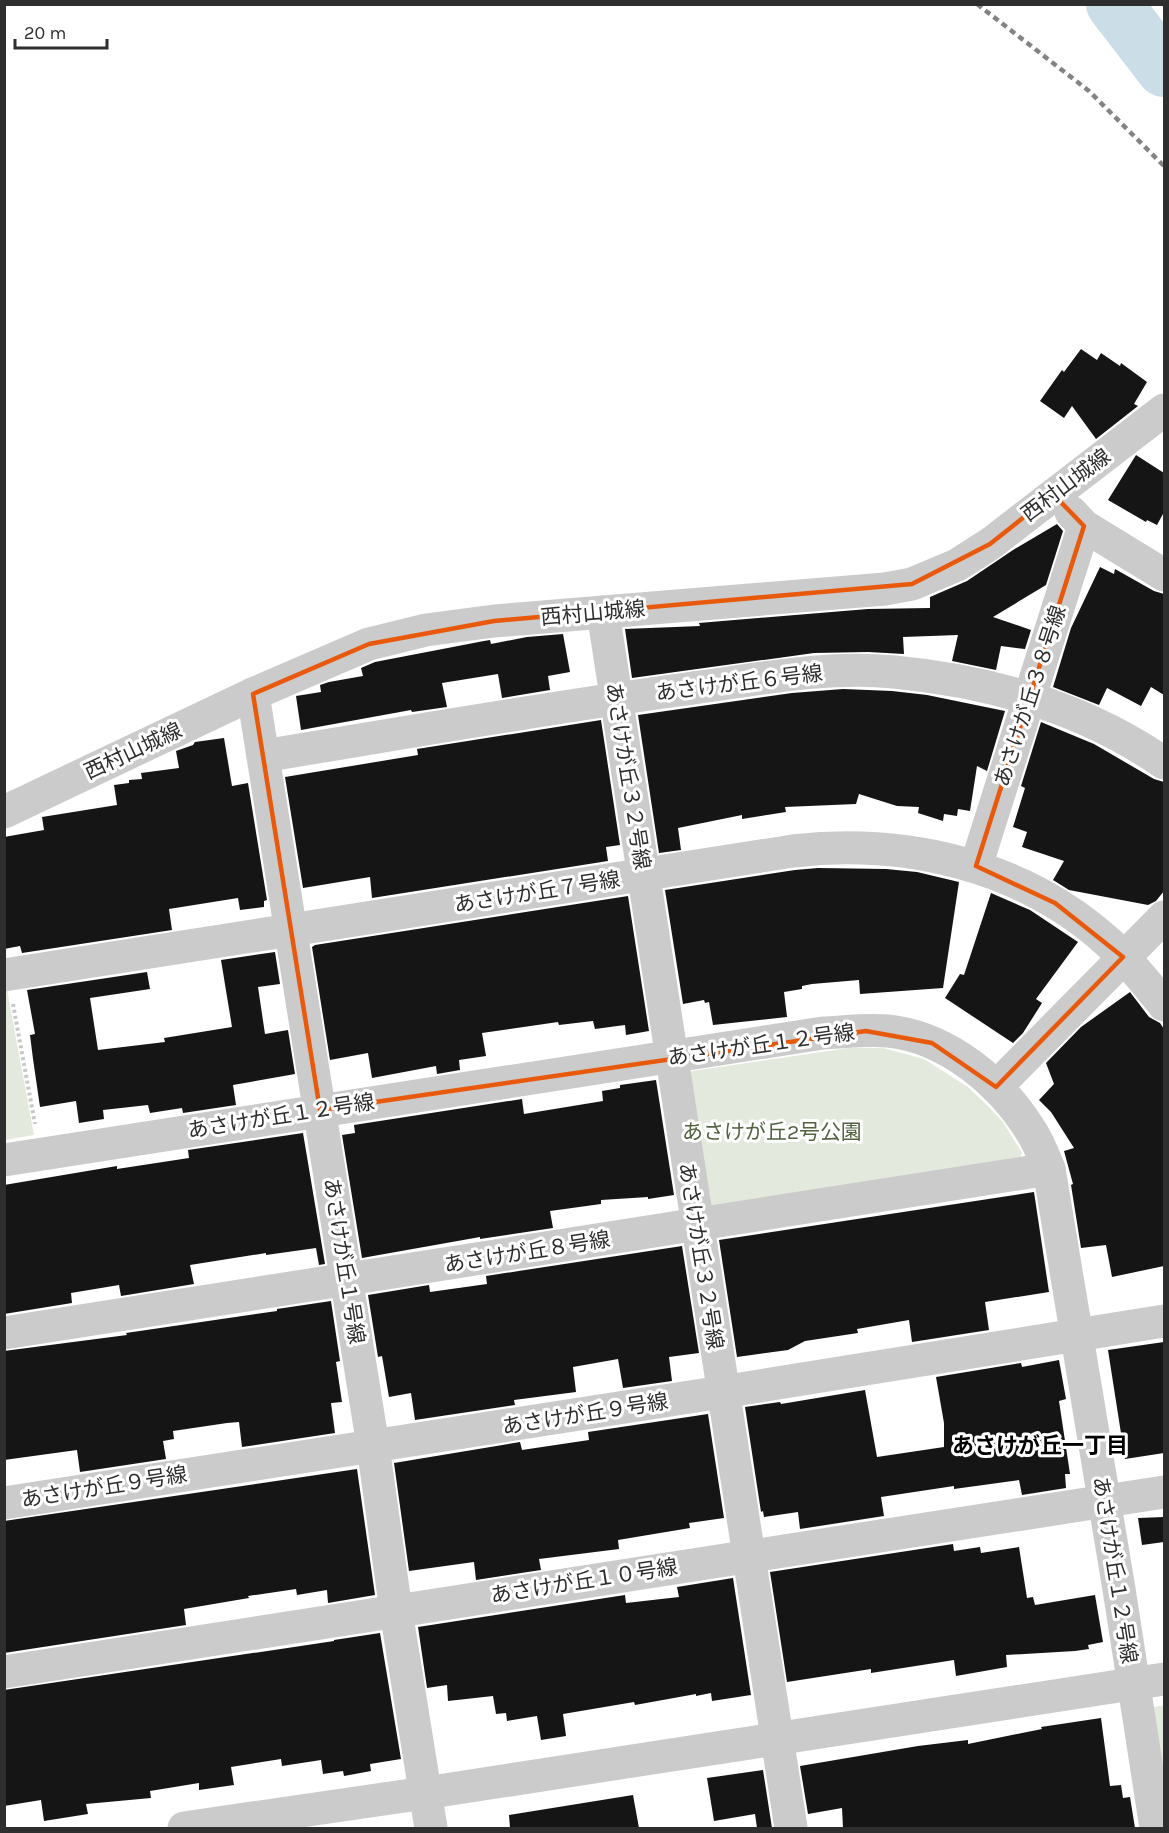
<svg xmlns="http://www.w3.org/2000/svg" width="1169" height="1833" viewBox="0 0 1169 1833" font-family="Karla,'Noto Sans JP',sans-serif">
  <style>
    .green { fill: #e4e9dd }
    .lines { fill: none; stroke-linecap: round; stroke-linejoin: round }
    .river { stroke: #cbdee7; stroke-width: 56 }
    .building { fill: #151515 }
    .path { stroke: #c8c8c8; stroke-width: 4; stroke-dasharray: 3 3; stroke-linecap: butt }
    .minor { stroke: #cbcbcb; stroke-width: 33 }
    .rail { stroke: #838383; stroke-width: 4.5; stroke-dasharray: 6 4.5; stroke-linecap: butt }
    .marked { fill: none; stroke: #e8590c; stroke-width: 4.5; stroke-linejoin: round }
    .labels { text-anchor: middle; stroke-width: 6; stroke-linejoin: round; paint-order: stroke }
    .street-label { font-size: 21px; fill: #2e2e2e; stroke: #fff }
    .park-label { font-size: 21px; fill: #536341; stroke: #fff }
    .neighbourhood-label { font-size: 22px; font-weight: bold; fill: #000; stroke: #fff }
  </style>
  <rect width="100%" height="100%" fill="#fff"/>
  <!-- green -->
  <g class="green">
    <path d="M4 984H6L34 1135 5 1140Z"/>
    <path d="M848 1048H883L924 1059 968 1087 988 1106 1003 1122 1022 1153 1016 1167 715 1212 701 1205 683 1080 692 1071Z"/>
    <path d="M1164 1705V1797L1150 1708Z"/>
  </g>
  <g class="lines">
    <!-- river -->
    <path class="river" d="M1114 4 1164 69"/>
  </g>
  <!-- building -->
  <g class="building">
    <path d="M1081 349 1097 360 1101 353 1120 366 1121 363 1147 382 1134 404 1138 406 1096 439 1072 406 1064 418 1040 401 1062 370 1064 372Z"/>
    <path d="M1136 455 1164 473V512L1157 525 1147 520 1146 522 1108 500Z"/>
    <path d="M1057 524 1063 531 1046 585 993 617 1031 630 1025 649 1001 646 996 670 952 661 958 635 903 637 904 654 868 652 814 653 632 678 625 629 700 626 699 623 868 609 930 608V597L967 581 1013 550Z"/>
    <path d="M1100 567 1114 574 1115 569 1154 591 1164 594V695L1151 687 1141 706 1107 688 1099 705 1053 687 1071 628Z"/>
    <path d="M563 634 570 672 548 676 550 690 502 698 498 674 442 683 447 707 412 712 411 710 301 730 296 696 321 692 320 685 329 682 363 676 361 668 375 662 484 641 490 640 491 644 527 637Z"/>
    <path d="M843 689 892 691 927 695 1005 711 987 771 977 766 970 811 958 809 957 816 944 814 943 821 918 813 919 807 897 806 859 794 856 804 785 807 786 812 742 819V815L678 828 681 850 659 853 638 715 792 693Z"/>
    <path d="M601 720 620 845 606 847 608 861 372 898 370 877 303 888 285 777 418 755 417 749Z"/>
    <path d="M1041 722 1094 744 1154 779 1164 782V891L1156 901 1148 905 1069 890 1053 880 1064 861 1022 847 1027 832 1013 827 1025 788 1021 786Z"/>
    <path d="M224 738 232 786 248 783 267 900 264 901V907L240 910 238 898 169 909 172 930 22 953 20 946 4 949V837L44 830 42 817 117 805 114 785 129 783V780L142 779 141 773 179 768 176 751 193 745 195 742Z"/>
    <path d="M818 868 886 869 917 872 959 882 943 988 860 994 859 980 812 984 802 986V989L784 992 787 1017 713 1025 709 1002 705 1003 704 1000 683 1004 665 890 795 870Z"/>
    <path d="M991 893 1030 910 1078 942 1036 999 1042 1003 1023 1033 1013 1043 945 998 960 974 964 975Z"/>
    <path d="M628 896 649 1031 626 1035 625 1025 595 1029 593 1021 559 1025 558 1022 482 1033 486 1056 459 1060 460 1070 437 1074 436 1066 372 1078 368 1053 330 1060 312 947 315 945Z"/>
    <path d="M275 952 280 984 258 987 265 1034 288 1030 295 1074 233 1085 236 1105 183 1113 182 1108 150 1113 148 1105 103 1110 104 1119 79 1123 76 1101 40 1107 33 1059 30 1035 35 1034 27 990 147 972 150 989 90 998 98 1050 165 1042 164 1038 232 1027 221 960Z"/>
    <path d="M1130 992 1149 1017 1160 1023 1164 1029V1266L1112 1277 1106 1245 1081 1248 1071 1185 1073 1184 1064 1151 1074 1148 1051 1112 1039 1100 1054 1084 1046 1063 1081 1027Z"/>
    <path d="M656 1080 674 1195 648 1199V1197L601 1200V1204L550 1211 553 1228 480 1239V1237L362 1258 342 1135 355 1133 354 1125 522 1099 524 1114 603 1101 602 1091 620 1088V1085Z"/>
    <path d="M303 1133 325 1264 319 1265 316 1248 266 1255V1253L190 1265 194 1284 121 1296 119 1285 71 1293 72 1303 4 1314V1185L117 1166V1169L189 1158 188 1150Z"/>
    <path d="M1034 1192 1049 1292 985 1302 989 1330 912 1342 909 1320 857 1329 858 1333 805 1341 788 1350 737 1357 719 1240Z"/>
    <path d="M682 1246 699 1353 669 1357 672 1381 623 1388 618 1359 573 1367 576 1392 514 1400 515 1405 415 1420 411 1393 389 1397 382 1356 378 1357 368 1295 429 1285 430 1292 487 1284 486 1276Z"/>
    <path d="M331 1301 340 1361 336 1362 342 1402 331 1403 335 1433 242 1447 239 1422 227 1423 173 1431 174 1439 163 1441 166 1459 80 1472 77 1450 4 1460V1351L127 1335 126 1333 277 1311V1309Z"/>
    <path d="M1164 1342V1453L1125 1459 1108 1350Z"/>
    <path d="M1059 1360 1066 1399 1059 1401 1070 1474H1065L1066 1488 1022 1495 1019 1480 954 1489V1486L881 1497 884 1516 800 1529 798 1512 764 1517 763 1511 761 1512 745 1407 780 1402 781 1404 865 1390 877 1457 944 1447V1423L936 1377 1021 1363 1022 1367Z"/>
    <path d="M708 1414 724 1518 689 1523 690 1528 618 1540 619 1549 539 1559 541 1570 476 1580 474 1562 409 1571 394 1463 520 1442 522 1450 589 1440 588 1432Z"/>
    <path d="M357 1469 375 1595 328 1603 327 1590 297 1595 296 1589 248 1596 249 1598 184 1609 186 1625 4 1653V1521Z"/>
    <path d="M1164 1517V1542L1142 1545 1138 1518Z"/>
    <path d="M953 1544 954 1551 980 1547 981 1553 1019 1547 1027 1598 1033 1597 1035 1605 1095 1595 1103 1642 1088 1645 1089 1649 1075 1651 1006 1655 1007 1667 956 1676 954 1660 871 1673V1669L787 1682 770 1572Z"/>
    <path d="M733 1578 751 1695 712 1701 711 1693 696 1696V1694L635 1705 634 1702 563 1714 566 1736 541 1740 537 1716 507 1721 506 1713 496 1714 493 1696 448 1701 447 1685 427 1688 418 1627 625 1595 626 1603 679 1597 677 1587Z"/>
    <path d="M380 1633 401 1759 370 1764 371 1771 344 1776 343 1771 323 1774 321 1760 282 1766 281 1759 231 1767 234 1785 199 1790V1783L150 1791 151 1798 86 1804 88 1814 44 1821 41 1800 4 1806V1690L334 1641V1640Z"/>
    <path d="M1101 1718 1110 1786 1121 1785 1123 1798 1130 1797 1135 1828H843L842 1808 808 1814 800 1766 918 1746 968 1740V1744L1042 1729 1041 1727Z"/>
    <path d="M763 1770 772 1828H757L755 1814 714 1821 707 1778Z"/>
    <path d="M633 1795 639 1828H510L509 1815Z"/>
  </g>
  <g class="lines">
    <!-- path -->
    <path class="path" d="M13 1004 35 1124"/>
    <!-- minor -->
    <g class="minor">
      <path d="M1071 512 1084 526 1164 575"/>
      <path d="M603 612 791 1828"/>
      <path d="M253 694 373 1446 396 1611 431 1828"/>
      <path d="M263 756C404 733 545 708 686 689 754 680 826 665 894 672 989 681 1085 708 1164 763"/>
      <path d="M4 812 253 694 369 644 426 630 494 621 885 589 912 584 957 565 990 544 1164 410"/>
      <path d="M976 866 1084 526"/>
      <path d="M4 975 793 851C906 838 1023 865 1109 943 1130 962 1147 984 1164 1005"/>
      <path d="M996 1087 1164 917"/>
      <path d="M4 1160 823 1033C844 1032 866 1029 888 1031 947 1037 1001 1082 1031 1131 1039 1143 1044 1157 1049 1169L1119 1589 1156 1828"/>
      <path d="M4 1333 1049 1169"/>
      <path d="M4 1503 722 1392 1164 1321"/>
      <path d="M4 1672 1164 1492"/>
      <path d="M184 1828 425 1793 1164 1679"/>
    </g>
    <!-- rail -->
    <path class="rail" d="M977 4 1089 91 1164 166"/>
  </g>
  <!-- marked area -->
  <path class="marked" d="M1053 494 1084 526 976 866 1055 903 1123 957 996 1087 932 1043 866 1031 320 1110 253 694 369 644 494 621 912 584 990 544Z"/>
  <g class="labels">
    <!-- street labels -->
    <g class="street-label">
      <text transform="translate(1066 485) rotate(-37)" y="7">西村山城線</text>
      <text transform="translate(593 613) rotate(-5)" y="7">西村山城線</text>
      <text transform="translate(739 683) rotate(-7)" y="7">あさけが丘６号線</text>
      <text transform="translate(1030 696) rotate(-72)" y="7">あさけが丘３８号線</text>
      <text transform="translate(133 751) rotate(-25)" y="7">西村山城線</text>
      <text transform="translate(628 776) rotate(81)" y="7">あさけが丘３２号線</text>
      <text transform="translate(537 892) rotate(-9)" y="7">あさけが丘７号線</text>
      <text transform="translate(761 1045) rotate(-8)" y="7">あさけが丘１２号線</text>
      <text transform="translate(281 1116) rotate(-9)" y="7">あさけが丘１２号線</text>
      <text transform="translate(527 1252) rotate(-9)" y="7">あさけが丘８号線</text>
      <text transform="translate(701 1256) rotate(81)" y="7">あさけが丘３２号線</text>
      <text transform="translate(344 1261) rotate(81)" y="7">あさけが丘１号線</text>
      <text transform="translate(585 1414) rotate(-9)" y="7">あさけが丘９号線</text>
      <text transform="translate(104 1487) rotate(-9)" y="7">あさけが丘９号線</text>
      <text transform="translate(1115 1570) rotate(81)" y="7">あさけが丘１２号線</text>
      <text transform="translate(584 1581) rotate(-9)" y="7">あさけが丘１０号線</text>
    </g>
    <!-- park labels -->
    <g class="park-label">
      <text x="772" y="1139">あさけが丘2号公園</text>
    </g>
    <!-- neighbourhood labels -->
    <g class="neighbourhood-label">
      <text x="1040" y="1453">あさけが丘一丁目</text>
    </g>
  </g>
  <!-- border -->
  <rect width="1169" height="1833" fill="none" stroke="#2e2e2e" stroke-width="12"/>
  <!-- scale -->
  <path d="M15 39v9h92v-9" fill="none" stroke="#2e2e2e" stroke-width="3"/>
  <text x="24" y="39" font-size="18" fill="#2e2e2e" stroke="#ffffff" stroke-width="4.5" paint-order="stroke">20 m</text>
</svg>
